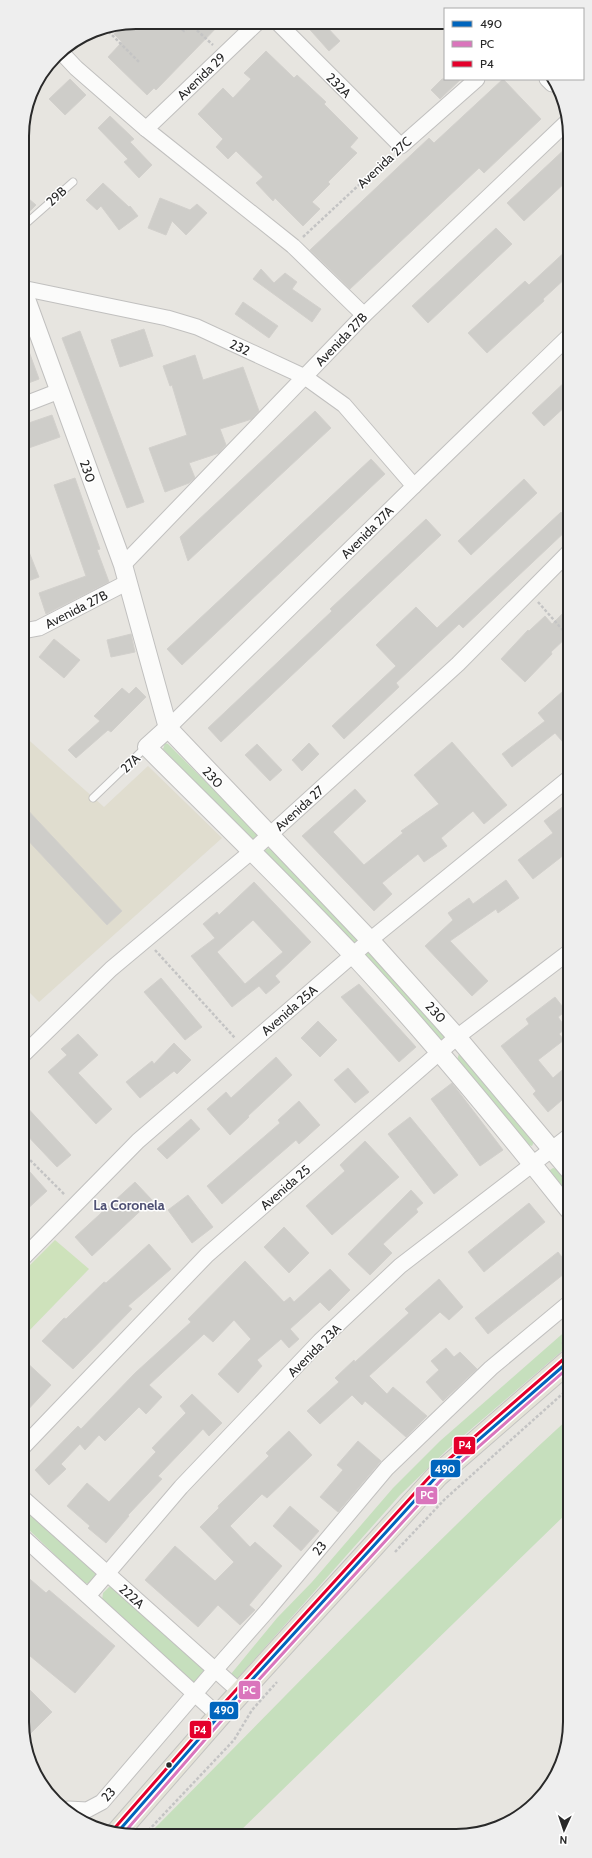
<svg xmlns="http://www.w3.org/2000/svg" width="592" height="1858" viewBox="0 0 592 1858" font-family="Cabin,sans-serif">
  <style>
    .education { fill: #e0ddcf }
    .green { fill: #c6dfbd }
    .pitch { fill: #cee2bb }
    .building { fill: #cecdc9; stroke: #d2d0cc; fill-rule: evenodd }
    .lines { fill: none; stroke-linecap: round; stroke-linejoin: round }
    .service-casing { stroke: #c1c0bf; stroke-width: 9 }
    .minor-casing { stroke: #c1c0bf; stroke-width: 17 }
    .tertiary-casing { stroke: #c1c0bf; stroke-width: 20 }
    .primary-casing { stroke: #c3c3c1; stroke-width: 24 }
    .path { stroke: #c4c4c4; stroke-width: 2.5; stroke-dasharray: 3 2; stroke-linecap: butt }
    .service { stroke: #fbfbfa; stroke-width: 7 }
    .minor { stroke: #fbfbfa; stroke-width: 15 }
    .tertiary { stroke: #fbfbfa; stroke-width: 18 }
    .primary { stroke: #e4e2d6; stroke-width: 22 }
    .bus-1-casing { stroke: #fff; stroke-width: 6 }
    .bus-2-casing { stroke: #fff; stroke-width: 6 }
    .bus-3-casing { stroke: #fff; stroke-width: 6 }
    .bus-1 { stroke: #0065bd; stroke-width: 3 }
    .bus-2 { stroke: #da75bc; stroke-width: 3 }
    .bus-3 { stroke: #e4002b; stroke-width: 3 }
    .bus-dot { fill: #292929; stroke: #fff; stroke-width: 1.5 }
    .labels { text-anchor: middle; stroke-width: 3; stroke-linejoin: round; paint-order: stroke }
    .street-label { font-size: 13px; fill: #292929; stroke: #fff }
    .neighbourhood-label { font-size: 14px; font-weight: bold; fill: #4f5174; stroke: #fff }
    .rim { fill: none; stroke: #292929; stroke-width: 2 }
    .line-badge { stroke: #fff; stroke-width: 1.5 }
    .badge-label { font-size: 11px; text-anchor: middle; font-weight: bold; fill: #fff }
  </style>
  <rect width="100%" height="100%" fill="#e7e5e0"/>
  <!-- education -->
  <path class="education" d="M23 735 104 807 148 766 222 838 39 1002 23 986Z"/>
  <!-- green -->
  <g class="green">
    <path d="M165 743 168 744 258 834V837L251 840 163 749Z"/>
    <path d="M266 848 271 849 359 940 356 944H353L264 854Z"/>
    <path d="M369 950 447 1034 444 1040 440 1039 365 956V952Z"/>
    <path d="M459 1054 462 1055 535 1140 532 1146 529 1145 457 1060Z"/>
    <path d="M553 1168 557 1169 569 1184V1198L550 1174V1170Z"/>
    <path d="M569 1328V1345L448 1449 400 1495 237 1679 231 1674 277 1618 312 1582 393 1488 440 1441Z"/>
    <path d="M569 1418 570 1510 237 1834H149C288 1694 424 1551 569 1418Z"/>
    <path d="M24 1507 96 1573 95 1580 90 1584 84 1583 24 1525Z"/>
    <path d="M109 1587 114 1588 204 1670 203 1676 196 1685 189 1684 102 1600 103 1593Z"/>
  </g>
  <!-- pitch -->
  <path class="pitch" d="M55 1240 89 1269 24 1336V1271Z"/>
  <!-- building -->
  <g class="building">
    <path d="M136 22H194L221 23 156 90 154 88 147 95 108 57 122 42 114 34 124 24Z"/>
    <path d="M304 23H323L340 41 329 51Z"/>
    <path d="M266 51 294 78 297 75 326 102 324 104 358 138 350 147 357 153 328 182 330 184 312 202 320 209 303 226 275 198 273 201 256 183 263 177 236 151 228 159 216 147 223 139 198 114 223 88 233 98 251 79 244 73Z"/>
    <path d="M70 79 86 95 65 115 49 99Z"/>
    <path d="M442 79H461L440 99 431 90Z"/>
    <path d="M503 79 541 119 484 173 479 168 350 289 310 250 429 138 434 143Z"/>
    <path d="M110 116 134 139 130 142 152 165 139 178 124 162 128 159 98 128Z"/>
    <path d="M568 146V180L524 221 507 203Z"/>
    <path d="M103 183 129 207 130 206 138 216 119 230 101 206 97 210 86 200Z"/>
    <path d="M22 193 36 205 22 219Z"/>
    <path d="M160 198 190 210 197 204 207 213 186 235 172 221 166 235 148 228Z"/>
    <path d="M496 228 512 244 428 323 412 306Z"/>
    <path d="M568 249V276L543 299 544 301 487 353 468 333 525 281 529 285Z"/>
    <path d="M261 269 274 283 285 273 297 282 292 289 321 309 312 322 253 279Z"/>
    <path d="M243 302 278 326 269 338 235 314Z"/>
    <path d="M144 329 153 356 120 367 111 340Z"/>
    <path d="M80 331 144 502 127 508 62 338Z"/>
    <path d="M24 338 39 379 23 385 22 339Z"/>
    <path d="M195 355 203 380 243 367 259 411 252 419 220 429 226 445 219 453 189 463 195 478 189 483 165 492 149 448 187 435 172 385 170 386 163 366Z"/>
    <path d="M568 379V404L544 426 532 413Z"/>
    <path d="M315 411 331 428 188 561 180 537Z"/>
    <path d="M52 415 60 437 23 450V425Z"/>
    <path d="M371 459 385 474 182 665 167 649Z"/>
    <path d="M75 478 100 549 97 550 109 582 46 614 39 593 86 576 54 485Z"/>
    <path d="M524 479 537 493 471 555 458 541Z"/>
    <path d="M561 512 568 519V529L463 628 459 624 396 683 399 687 344 739 332 726 396 666 376 645 416 607 437 628Z"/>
    <path d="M426 519 441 535 221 742 208 728 332 611 330 609Z"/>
    <path d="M23 537 39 577 23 583Z"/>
    <path d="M568 608V636L551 652 552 654 525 682 501 659 528 630 529 631 545 616 552 624Z"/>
    <path d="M131 634 135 652 111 657 107 640Z"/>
    <path d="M54 639 80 660 64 678 39 657Z"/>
    <path d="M136 687 146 697 111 732 108 730 76 758 68 750 100 721 94 716 122 688 129 694Z"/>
    <path d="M562 692 569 699V749L555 733 512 767 502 754 545 721 538 713Z"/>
    <path d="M452 742 507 805 484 824 473 811 441 838 447 846 424 862 418 854 382 883 392 894 374 911 302 836 355 789 366 801 333 832 364 865 403 833 401 831 439 804 414 775Z"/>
    <path d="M309 743 319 754 302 771 292 760Z"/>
    <path d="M257 744 282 770 270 781 245 755Z"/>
    <path d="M569 802V851L533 879 518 860 553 833 544 821Z"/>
    <path d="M23 805 122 911 107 925 23 835Z"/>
    <path d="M506 880 519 898 498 913 496 909 450 941 488 981 472 996 425 946 453 920 448 913 469 898 473 904Z"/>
    <path d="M254 882 311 942 275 976 280 982 266 994 259 986 232 1007 191 956 215 938 203 924 217 912 219 915ZM253 920 283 952 245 984 217 952Z"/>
    <path d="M161 978 202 1027 185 1040 144 992Z"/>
    <path d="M359 984 416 1047 399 1062 341 997Z"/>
    <path d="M555 997 566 1011 558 1017 566 1028 559 1034 564 1040 538 1060 553 1078 569 1064V1094L548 1112 533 1094 536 1091 501 1046 529 1024 526 1019Z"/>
    <path d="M318 1021 337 1040 320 1057 301 1038Z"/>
    <path d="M78 1034 98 1055 78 1073 112 1109 96 1124 48 1072 67 1055 61 1049Z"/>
    <path d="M174 1043 191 1060 177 1074 174 1071 140 1098 126 1082 152 1061 154 1064Z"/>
    <path d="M276 1057 292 1075 248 1116 249 1117 230 1135 207 1109 226 1092 231 1098Z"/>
    <path d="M348 1068 369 1092 355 1103 334 1080Z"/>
    <path d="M452 1083 503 1150 480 1166 431 1099Z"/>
    <path d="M299 1101 320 1125 299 1144 296 1140 222 1204 207 1186 280 1123 278 1120Z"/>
    <path d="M23 1103 71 1155 57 1167 23 1131Z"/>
    <path d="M410 1117 458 1175 434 1194 388 1134Z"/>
    <path d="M191 1119 200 1129 167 1159 157 1149Z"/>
    <path d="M365 1141 399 1177 332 1235 306 1206 345 1171 340 1165Z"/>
    <path d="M30 1172 47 1191 24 1212 23 1178Z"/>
    <path d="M135 1182 152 1200 92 1256 75 1237Z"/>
    <path d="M411 1190 423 1203 416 1209 418 1212 383 1244 392 1253 370 1275 348 1254Z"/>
    <path d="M188 1195 213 1227 192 1243 168 1210Z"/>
    <path d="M529 1203 545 1222 484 1272 468 1252Z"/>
    <path d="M284 1227 309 1253 289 1273 264 1247Z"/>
    <path d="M149 1244 171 1269 128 1306 132 1309 73 1369 42 1341 64 1318 66 1319 104 1282 106 1283Z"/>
    <path d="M558 1252 569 1266V1270L488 1334 475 1318Z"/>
    <path d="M245 1261 284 1302 290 1297 294 1302 330 1269 350 1290 329 1311 320 1302 290 1329 299 1339 289 1348 281 1339 257 1360 262 1366 238 1393 218 1374 251 1339 234 1320 213 1342 204 1334 149 1385 162 1397 146 1414 139 1407 105 1441 99 1435 85 1450 80 1444 61 1464 66 1469 49 1485 35 1470 78 1426 81 1429 135 1373 191 1322 188 1319Z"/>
    <path d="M439 1279 463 1307 449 1320 440 1312 369 1376 387 1394 393 1387 427 1416 406 1437 365 1401 362 1405 352 1395 320 1424 307 1411 339 1382 335 1378 354 1360 355 1362 409 1313 405 1309Z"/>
    <path d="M446 1348 454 1357 460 1352 477 1369 443 1401 426 1382 439 1370 431 1361Z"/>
    <path d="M24 1360 51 1385 24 1414Z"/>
    <path d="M192 1394 222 1423 209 1436 203 1429 158 1476 162 1479 128 1515 129 1516 106 1543 88 1528 90 1526 67 1506 87 1483 109 1502 156 1452 152 1448 186 1413 180 1406Z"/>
    <path d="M289 1431 312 1455 267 1498 262 1494 230 1526 250 1547 255 1542 282 1566 249 1605 255 1610 240 1625 218 1605 198 1627 145 1580 175 1546 215 1581 234 1562 200 1527 219 1508 218 1506 269 1456 266 1453Z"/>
    <path d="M358 1441 381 1461 338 1512 320 1497 343 1470 337 1465Z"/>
    <path d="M290 1506 319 1531 301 1551 273 1526Z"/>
    <path d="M24 1574 46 1593 49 1590 115 1646 75 1693 24 1651Z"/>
    <path d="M24 1684 52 1712 24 1740Z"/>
  </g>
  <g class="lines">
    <defs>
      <g id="service">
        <path d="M22 227 73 182"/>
        <path d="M93 798 146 747"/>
      </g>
      <g id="minor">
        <path d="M278 23 401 146 477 79"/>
        <path d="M61 52 76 68 146 129 293 246 364 315"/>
        <path d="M547 79 552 84"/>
        <path d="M146 129 257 23"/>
        <path d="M22 288 167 318 197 327 305 377 344 405 414 486"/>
        <path d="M23 405 59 391"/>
        <path d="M123 565 364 315 568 121"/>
        <path d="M23 631 39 628 128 582"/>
        <path d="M168 728 414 486 568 337"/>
        <path d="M23 1055 111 969 252 851 458 664 568 553"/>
        <path d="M24 1257 138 1141 370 940 569 778"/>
        <path d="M24 1446 207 1255 457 1037 569 952"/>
        <path d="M24 1499 240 1692"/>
        <path d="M24 1538 219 1716"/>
        <path d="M88 1596 181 1487 320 1341 400 1266 569 1136"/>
        <path d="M68 1809 87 1810 102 1802 215 1670 267 1611 387 1468 491 1368 569 1303"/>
      </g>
      <g id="tertiary">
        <path d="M22 288 123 565 168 728 370 940 457 1037 569 1170"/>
        <path d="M168 728 147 747C216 816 286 884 353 955 429 1037 500 1123 569 1210"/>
      </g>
      <path id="primary" d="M116 1834 219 1716 437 1476 569 1361"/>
    </defs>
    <!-- service casing -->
    <use href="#service" class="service-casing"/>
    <!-- minor casing -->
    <use href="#minor" class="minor-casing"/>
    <!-- tertiary casing -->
    <use href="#tertiary" class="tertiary-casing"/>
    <!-- primary casing -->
    <use href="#primary" class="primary-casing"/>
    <!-- path -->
    <g class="path">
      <path d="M175 22 184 31 191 25 213 45"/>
      <path d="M105 28 139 62"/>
      <path d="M303 237 390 156"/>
      <path d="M538 602 568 636"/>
      <path d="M155 950 235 1038"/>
      <path d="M23 1153 65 1195"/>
      <path d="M562 1344 569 1338"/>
      <path d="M395 1552 445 1499 569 1388"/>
      <path d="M145 1834 234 1740 252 1710 277 1682"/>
    </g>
    <!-- service -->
    <use href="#service" class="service"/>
    <!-- minor -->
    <use href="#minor" class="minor"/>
    <!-- tertiary -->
    <use href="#tertiary" class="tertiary"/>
    <!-- primary -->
    <use href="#primary" class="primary"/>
    <defs>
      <path id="bus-1" d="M116 1834 219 1716 437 1476 569 1361"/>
      <path id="bus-2" d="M123 1834 223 1719 441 1480 569 1367"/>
      <path id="bus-3" d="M112 1831 215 1713 433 1473 566 1357"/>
    </defs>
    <!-- bus-1 casing -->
    <use href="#bus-1" class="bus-1-casing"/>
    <!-- bus-2 casing -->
    <use href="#bus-2" class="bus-2-casing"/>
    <!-- bus-3 casing -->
    <use href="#bus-3" class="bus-3-casing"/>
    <!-- bus-1 -->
    <use href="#bus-1" class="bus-1"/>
    <!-- bus-2 -->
    <use href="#bus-2" class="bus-2"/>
    <!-- bus-3 -->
    <use href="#bus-3" class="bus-3"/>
  </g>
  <!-- markers -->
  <circle class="bus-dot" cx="169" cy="1765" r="3.5"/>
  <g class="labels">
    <!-- street labels -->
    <g class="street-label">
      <text transform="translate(201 76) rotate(-44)" y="5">Avenida 29</text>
      <text transform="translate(339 85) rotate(45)" y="5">232A</text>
      <text transform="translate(384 162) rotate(-43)" y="5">Avenida 27C</text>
      <text transform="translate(56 196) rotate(-42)" y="5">29B</text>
      <text transform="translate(341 339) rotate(-46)" y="5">Avenida 27B</text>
      <text transform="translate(240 347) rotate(25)" y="5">232</text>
      <text transform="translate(88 471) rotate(70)" y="5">230</text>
      <text transform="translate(367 532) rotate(-45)" y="5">Avenida 27A</text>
      <text transform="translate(76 609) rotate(-27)" y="5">Avenida 27B</text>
      <text transform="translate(130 763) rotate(-44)" y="5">27A</text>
      <text transform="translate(213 777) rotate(47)" y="5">230</text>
      <text transform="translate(299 808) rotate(-42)" y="5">Avenida 27</text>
      <text transform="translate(289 1010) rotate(-41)" y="5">Avenida 25A</text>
      <text transform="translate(436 1012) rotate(48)" y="5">230</text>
      <text transform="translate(285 1187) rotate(-41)" y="5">Avenida 25</text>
      <text transform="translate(314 1350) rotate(-45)" y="5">Avenida 23A</text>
      <text transform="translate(319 1548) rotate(-50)" y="5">23</text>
      <text transform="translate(132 1596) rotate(42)" y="5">222A</text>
      <text transform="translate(108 1794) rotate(-47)" y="5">23</text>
    </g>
    <!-- neighbourhood labels -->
    <g class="neighbourhood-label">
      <text x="129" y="1210">La Coronela</text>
    </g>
  </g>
  <!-- crop -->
  <path d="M0 0H592V1858H0ZM136 29H456A107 107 0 0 1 563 136V1722A107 107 0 0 1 456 1829H136A107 107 0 0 1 29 1722V136A107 107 0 0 1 136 29Z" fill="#eee" fill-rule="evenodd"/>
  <path class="rim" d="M136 29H456A107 107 0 0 1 563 136V1722A107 107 0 0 1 456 1829H136A107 107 0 0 1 29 1722V136A107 107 0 0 1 136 29Z"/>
  <g class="line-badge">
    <rect x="453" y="1436" width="23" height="19" rx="4" fill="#e4002b"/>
    <rect x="430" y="1459" width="31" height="19" rx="4" fill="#0065bd"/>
    <rect x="415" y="1486" width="23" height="19" rx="4" fill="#da75bc"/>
    <rect x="238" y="1680" width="23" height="20" rx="4" fill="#da75bc"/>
    <rect x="209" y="1701" width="30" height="19" rx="4" fill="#0065bd"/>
    <rect x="189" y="1720" width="23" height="19" rx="4" fill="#e4002b"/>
  </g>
  <g class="badge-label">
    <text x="465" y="1449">P4</text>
    <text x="445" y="1473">490</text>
    <text x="427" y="1499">PC</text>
    <text x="249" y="1694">PC</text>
    <text x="224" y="1714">490</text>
    <text x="200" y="1734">P4</text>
  </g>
  <!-- legend -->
  <rect x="444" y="8" width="140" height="72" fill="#ffffff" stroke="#a9a9a9"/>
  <rect x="452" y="21" width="20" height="6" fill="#0065bd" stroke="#a9a9a9"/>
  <text x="480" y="28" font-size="12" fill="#292929">490</text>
  <rect x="452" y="41" width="20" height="6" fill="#da75bc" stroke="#a9a9a9"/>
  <text x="480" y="48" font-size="12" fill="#292929">PC</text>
  <rect x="452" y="61" width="20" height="6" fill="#e4002b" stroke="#a9a9a9"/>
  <text x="480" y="68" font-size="12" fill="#292929">P4</text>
  <!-- north arrow -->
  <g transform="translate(564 1830) rotate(183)" stroke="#ffffff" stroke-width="3" paint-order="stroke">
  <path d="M0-3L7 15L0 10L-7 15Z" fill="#292929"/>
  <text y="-6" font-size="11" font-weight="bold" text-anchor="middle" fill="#292929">N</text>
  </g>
</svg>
